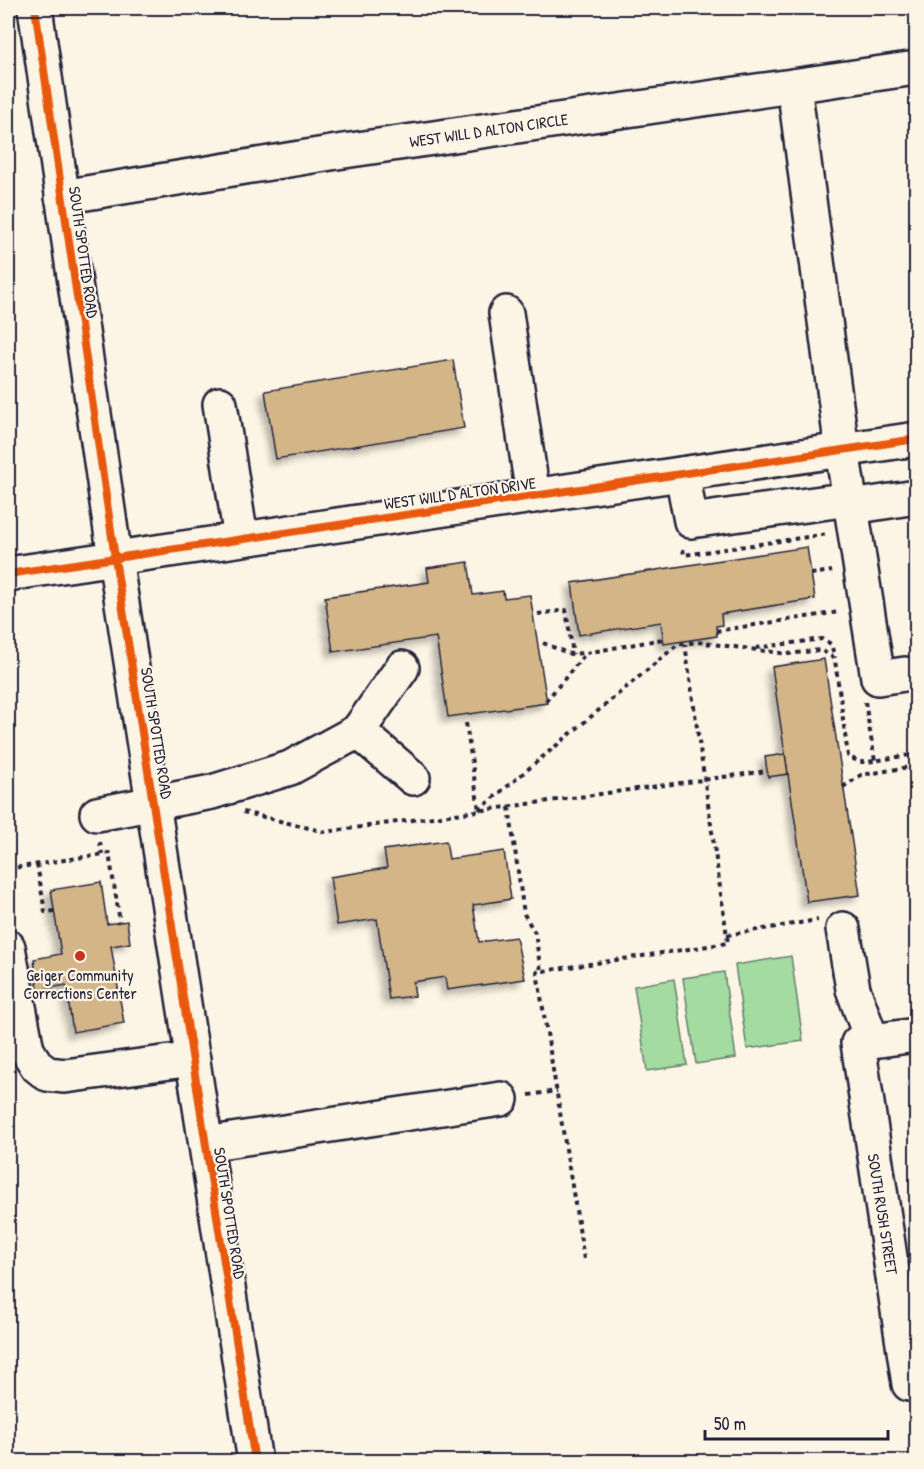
<svg xmlns="http://www.w3.org/2000/svg" width="924" height="1469" viewBox="0 0 924 1469" font-family="'Patrick Hand',sans-serif">
  <style>
    .green { fill: #a3dba0; stroke: #627e6e; stroke-width: 1.5 }
    .building { fill: #d4b587; stroke: #22223b; stroke-width: 1.5; filter: url(#shadow) }
    .lines { fill: none; stroke-linecap: round; stroke-linejoin: round }
    .minor-casing { stroke: #22223b; stroke-width: 38 }
    .path { stroke: #22223b; stroke-width: 4; stroke-dasharray: 4.5 4.5; stroke-linecap: butt }
    .minor { stroke: #fcf5e5; stroke-width: 33 }
    .cycleway-casing { stroke: #fcf5e5; stroke-width: 11 }
    .cycleway { stroke: #e8590c; stroke-width: 8 }
    .poi-dot { fill: #c8321e; stroke: #fcf5e5; stroke-width: 2 }
    .labels { text-anchor: middle; stroke-width: 4.5; stroke-linejoin: round; paint-order: stroke }
    .street-label { font-size: 16px; fill: #22223b; stroke: #fcf5e5 }
    .poi-label { font-size: 16px; fill: #22223b; stroke: #fcf5e5 }
  </style>
  <defs>
    <filter id="shadow"><feDropShadow dx="-5.5" dy="5.5" stdDeviation="3" flood-color="#0004"/></filter>
  </defs>
  <rect width="100%" height="100%" fill="#fcf5e5"/>
  <filter id="ink" filterUnits="userSpaceOnUse"><feTurbulence type="fractalNoise" baseFrequency=".0167" numOctaves="2"/><feDisplacementMap in="SourceGraphic" scale="12" xChannelSelector="R" yChannelSelector="G"/><feConvolveMatrix kernelMatrix="1 2 1 2 8 2 1 2 1" color-interpolation-filters="sRGB"/></filter>
  <g filter="url(#ink)">
    <!-- green -->
    <g class="green">
      <path d="M791 956 803 1041 747 1049 735 965Z"/>
      <path d="M724 972 736 1058 696 1064 683 978Z"/>
      <path d="M674 979 687 1065 647 1071 634 986Z"/>
    </g>
    <!-- building -->
    <g class="building">
      <path d="M453 360 464 428 276 459 265 391Z"/>
      <path d="M807 547 815 599 721 614 722 625 716 626 717 636 664 644 661 622 579 635 572 583Z"/>
      <path d="M468 562 473 595 503 591 504 598 530 595 547 703 448 717 436 637 333 652 325 597 429 582 427 568Z"/>
      <path d="M824 659 860 895 807 902 772 667Z"/>
      <path d="M785 754 788 774 768 777 765 757Z"/>
      <path d="M446 841 449 859 504 851 511 899 473 905 479 942 516 937 525 979 447 990 445 977 413 982 415 996 389 999 377 919 337 925 330 877 387 868 384 850Z"/>
      <path d="M101 882 107 924 127 921 130 943 111 946 124 1023 73 1032 66 985 38 990 34 959 61 954 51 890Z"/>
    </g>
    <g class="lines">
      <defs>
        <g id="minor">
          <path d="M35 8 115 558 255 1462"/>
          <path d="M794 86 842 450 878 678 905 674"/>
          <path id="s1" d="M62 197 337 152 916 68"/>
          <path d="M506 313 533 496"/>
          <path d="M220 404 241 539"/>
          <path d="M682 474 691 521 850 499"/>
          <path d="M852 507 916 497"/>
          <path d="M8 574 916 439"/>
          <path d="M358 731 413 778"/>
          <path d="M97 814 212 792 290 768 358 731 402 668"/>
          <path d="M843 929 853 989 872 1041"/>
          <path d="M8 947 27 1050 37 1066 47 1074 65 1076 193 1059"/>
          <path d="M206 1144 501 1099"/>
          <path d="M909 1384 858 1043 916 1035"/>
        </g>
      </defs>
      <!-- minor casing -->
      <use href="#minor" class="minor-casing"/>
      <!-- path -->
      <g class="path">
        <path d="M683 549 684 555 828 534"/>
        <path d="M811 574 832 571"/>
        <path d="M538 614 566 610 573 654"/>
        <path d="M716 631 839 612"/>
        <path d="M543 643 570 654 585 653"/>
        <path d="M756 648 822 639 831 644 835 658"/>
        <path d="M546 701 586 653 663 639"/>
        <path d="M865 702 875 761"/>
        <path d="M466 723 479 810"/>
        <path d="M843 787 861 775 916 766"/>
        <path d="M509 807 524 914 535 933 541 971"/>
        <path d="M479 810 677 645 697 642 788 654 821 650 831 656 835 660 848 756 859 762H867L916 754"/>
        <path d="M243 812 325 832 767 771"/>
        <path d="M100 842 102 854"/>
        <path d="M37 864 45 912 54 911"/>
        <path d="M8 869 109 853 120 922"/>
        <path d="M727 935 818 920"/>
        <path d="M529 1095 557 1091"/>
        <path d="M584 1259 537 972 728 943 685 644"/>
      </g>
      <!-- minor -->
      <use href="#minor" class="minor"/>
      <defs>
        <g id="cycleway">
          <path d="M35 8 115 558 255 1462"/>
          <path d="M8 574 916 439"/>
        </g>
      </defs>
      <!-- cycleway casing -->
      <use href="#cycleway" class="cycleway-casing"/>
      <!-- cycleway -->
      <use href="#cycleway" class="cycleway"/>
    </g>
  </g>
  <!-- markers -->
  <circle class="poi-dot" cx="80" cy="956" r="6"/>
  <g class="labels">
    <!-- street labels -->
    <g class="street-label">
      <text dy="6" stroke="none"><textPath href="#s1" startOffset="432">WEST WILL D ALTON CIRCLE</textPath></text>
      <text transform="translate(84 252) rotate(82)" y="6">SOUTH SPOTTED ROAD</text>
      <text transform="translate(460 493) rotate(-8)" y="6">WEST WILL D ALTON DRIVE</text>
      <text transform="translate(157 733) rotate(81)" y="6">SOUTH SPOTTED ROAD</text>
      <text transform="translate(230 1213) rotate(81)" y="6">SOUTH SPOTTED ROAD</text>
      <text transform="translate(883 1214) rotate(81)" y="6">SOUTH RUSH STREET</text>
    </g>
    <!-- poi labels -->
    <g class="poi-label">
      <text x="80" y="981">Geiger Community<tspan x="80" dy="18">Corrections Center</tspan></text>
    </g>
  </g>
  <!-- margin -->
  <rect width="924" height="1469" fill="none" stroke="#fcf5e5" stroke-width="30"/>
  <rect x="15" y="15" width="894" height="1439" fill="none" stroke="#22223b" stroke-width="2" filter="url(#ink)"/>
  <!-- scale -->
  <path d="M705 1430v9h183v-9" fill="none" stroke="#22223b" stroke-width="3"/>
  <text x="714" y="1430" font-size="18" fill="#22223b" stroke="#fcf5e5" stroke-width="4.5" paint-order="stroke">50 m</text>
</svg>
